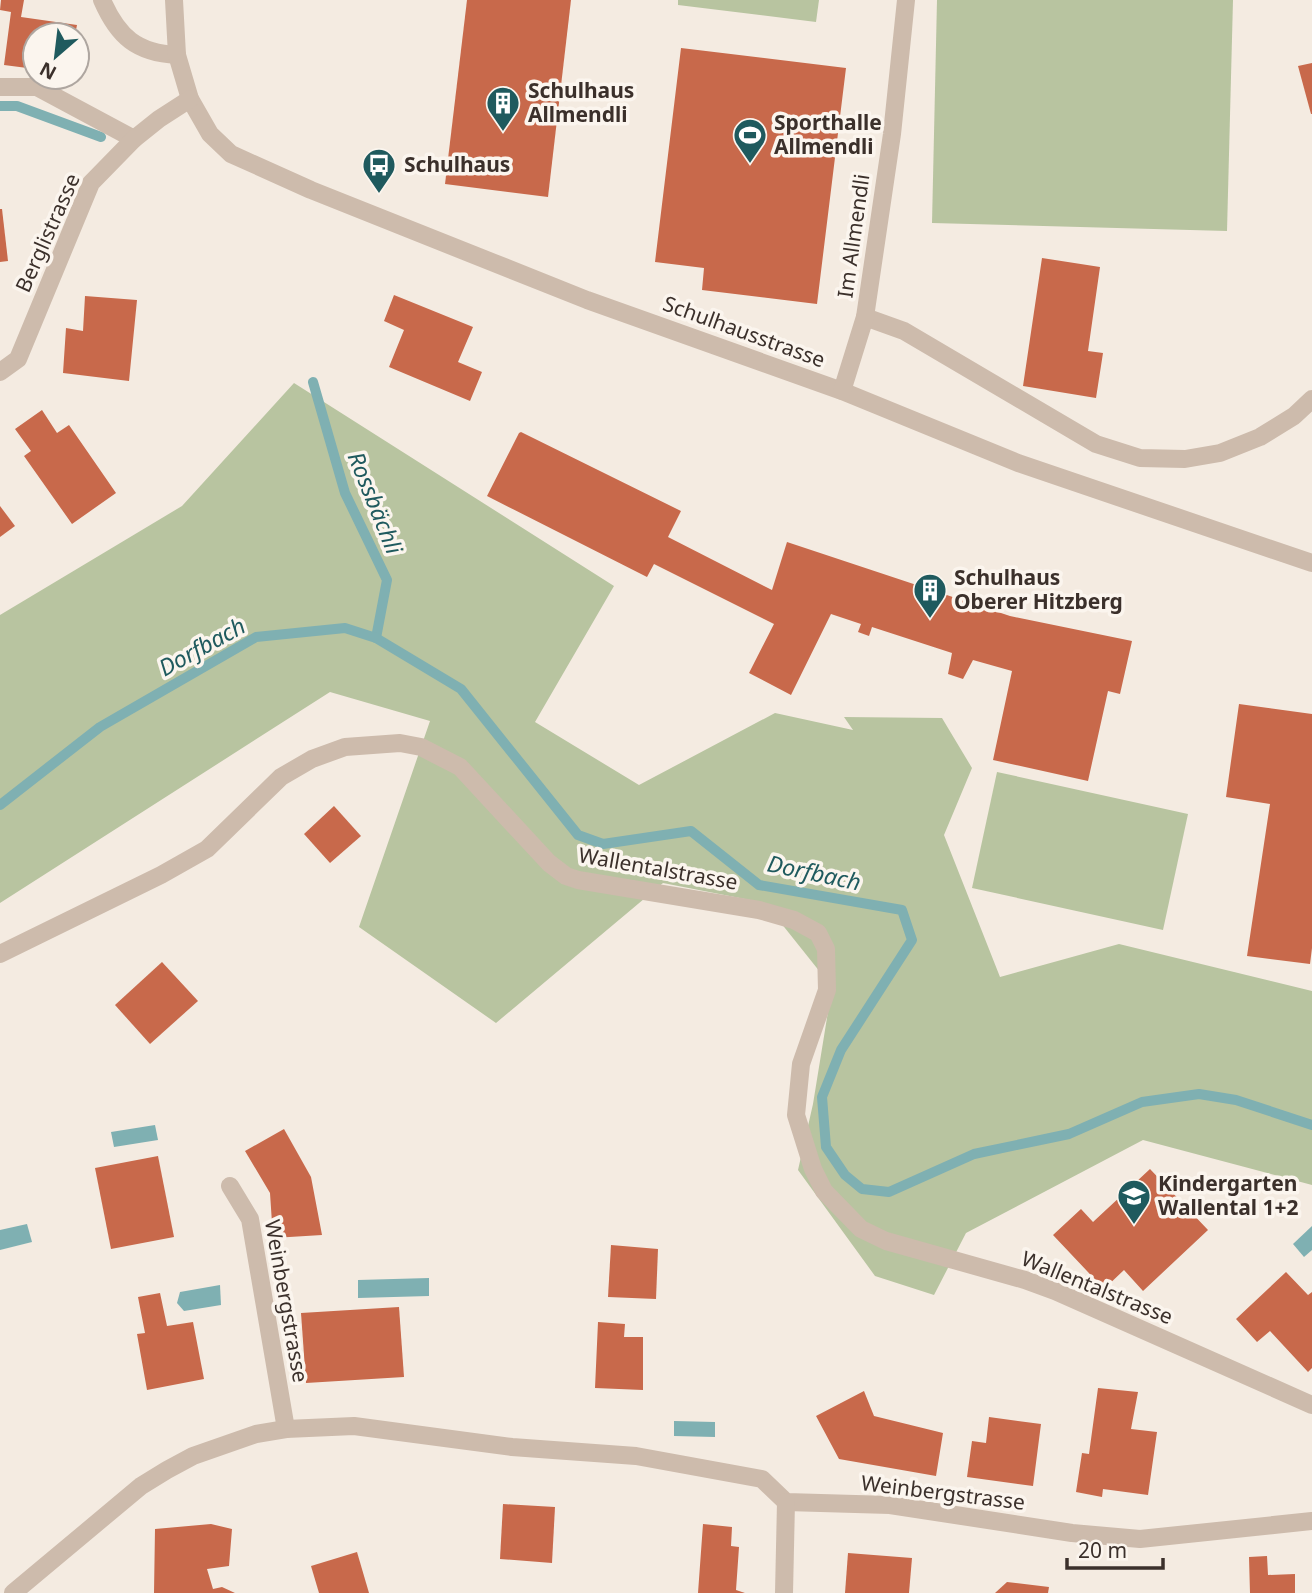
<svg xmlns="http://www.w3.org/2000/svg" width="1312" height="1593" viewBox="0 0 1312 1593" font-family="'Noto Sans',sans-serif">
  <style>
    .green { fill: #b8c4a0 }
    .water { fill: #7fb0b2 }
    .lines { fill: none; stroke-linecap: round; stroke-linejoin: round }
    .stream { stroke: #7fb0b2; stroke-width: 10 }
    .building { fill: #c8694b }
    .minor { stroke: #cdbbac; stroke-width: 18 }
    .labels { text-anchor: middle; stroke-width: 7; stroke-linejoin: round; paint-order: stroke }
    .poi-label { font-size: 21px; font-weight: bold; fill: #3b302b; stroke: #fbf5ee; text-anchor: start }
    .street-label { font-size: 21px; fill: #3b302b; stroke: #fbf5ee }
    .water-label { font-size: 23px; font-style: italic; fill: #1f5a5e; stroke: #fbf5ee }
  </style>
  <rect width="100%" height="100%" fill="#f4ebe1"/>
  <!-- green -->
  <g class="green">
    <path d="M678 0H819L816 22 678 5Z"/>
    <path d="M937 0H1233L1227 231 932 223Z"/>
    <path d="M294 383 614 586 535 722 639 785 775 713 853 730 844 717 942 718 972 768 944 835 1000 977 1119 944 1312 991V1185L1143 1140 966 1233 934 1295 875 1276 798 1170 813 1104 832 987 765 903 663 883 496 1023 359 927 430 721 330 692 0 903V615L182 506Z"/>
    <path d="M997 772 1188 814 1163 930 972 888Z"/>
  </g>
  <!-- water -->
  <g class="water">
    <path d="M155 1125 158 1140 114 1147 111 1132Z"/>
    <path d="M27 1224 32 1242 0 1250V1230Z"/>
    <path d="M1312 1226V1250L1304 1257 1293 1244Z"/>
    <path d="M429 1278V1296L358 1298V1280Z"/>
    <path d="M220 1285 221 1305 184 1311 177 1303 180 1292Z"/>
    <path d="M674 1421 715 1422V1437L674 1436Z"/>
  </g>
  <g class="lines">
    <!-- stream -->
    <g class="stream">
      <path d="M0 106H17L101 137"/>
      <path d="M313 382 345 493 387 580 376 638"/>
      <path d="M0 805 100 727 256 637 345 628 376 638 461 689 578 835 603 844 691 831 759 885 902 910 912 940 841 1050 822 1097 826 1147 845 1175 862 1189 889 1192 974 1154 1069 1134 1142 1102 1199 1094 1236 1100 1312 1125"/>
    </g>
  </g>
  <!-- building -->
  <g class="building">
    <path d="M1 0H24L21 17 77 25 75 35H35V69L4 65 11 12 0 10Z"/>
    <path d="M467 0H571L548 197 445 184Z"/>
    <path d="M681 48 846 68 817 304 702 290 704 268 655 262Z"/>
    <path d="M1312 63V114H1311L1298 66Z"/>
    <path d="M0 209H2L8 261 0 262Z"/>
    <path d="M1042 258 1100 267 1088 351 1103 353 1096 398 1023 386Z"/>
    <path d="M394 295 473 327 458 362 482 372 470 401 389 367 404 330 384 321Z"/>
    <path d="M85 296 137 300 129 381 63 373 66 328 83 331Z"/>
    <path d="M42 410 57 433 69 425 116 493 72 524 24 456 31 451 15 429Z"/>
    <path d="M521 432 681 511 668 537 772 590 787 542 1010 616 1132 641 1120 694 1108 691 1088 781 993 760 1012 671 973 660 963 679 948 674 952 653 872 627 869 636 858 632 861 624 831 614 791 695 749 673 774 624 654 564 647 577 487 496 519 433Z"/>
    <path d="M0 506 15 526 0 537Z"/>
    <path d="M1239 704 1312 714V948L1310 964 1247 956 1270 804 1226 797Z"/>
    <path d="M334 806 361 836 330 863 304 834Z"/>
    <path d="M162 962 198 1001 150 1044 115 1005Z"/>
    <path d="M284 1129 311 1177 322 1235 273 1238 270 1193 245 1151Z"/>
    <path d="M158 1156 174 1237 111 1249 95 1168Z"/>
    <path d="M1150 1169 1208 1230 1143 1291 1124 1270 1104 1289 1053 1235 1081 1209 1093 1222Z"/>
    <path d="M611 1245 658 1249 656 1299 608 1297Z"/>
    <path d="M1286 1272 1308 1295 1312 1292V1368L1308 1372 1270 1331 1257 1342 1236 1319Z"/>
    <path d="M160 1293 167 1326 193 1322 204 1379 147 1390 137 1334 145 1333 138 1297Z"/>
    <path d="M399 1307 404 1377 306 1383 301 1313Z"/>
    <path d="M598 1322 625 1324 624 1337H643V1390L595 1388Z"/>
    <path d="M1098 1388 1138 1392 1131 1429 1157 1432 1148 1495 1103 1489 1102 1497 1076 1492 1082 1453 1089 1454Z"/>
    <path d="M864 1391 874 1416 943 1433 936 1476 839 1459 816 1416Z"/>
    <path d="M989 1417 1041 1424 1033 1486 967 1477 972 1441 986 1443Z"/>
    <path d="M503 1504 555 1507 552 1563 500 1559Z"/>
    <path d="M211 1524 232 1529 229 1566 207 1569 213 1589 222 1587 235 1593H154L155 1529Z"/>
    <path d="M703 1524 732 1527 731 1546 739 1547 736 1590 745 1593H698Z"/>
    <path d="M357 1552 369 1593H319L311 1566Z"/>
    <path d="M848 1553 912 1558 909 1593H845Z"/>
    <path d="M1267 1556 1268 1575 1295 1574V1593H1250L1249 1557Z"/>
    <path d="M1007 1582 1049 1587 1048 1593H995Z"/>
  </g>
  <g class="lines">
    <!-- minor -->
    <g class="minor">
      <path d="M102 0C118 37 137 53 177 55"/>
      <path d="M174 0 177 55 190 99 210 134 231 154 311 190 587 300 842 391 1018 463 1312 563"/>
      <path d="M0 87H37L134 139"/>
      <path d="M865 317 904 331 1096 444 1140 458 1185 459 1220 453 1260 437 1294 416 1312 399"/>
      <path d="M0 372 18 359 91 183 134 139 159 119 190 99"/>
      <path d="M842 391 865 317 892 134 906 0"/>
      <path d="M0 954 161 875 207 849 281 777 312 759 345 747 400 743 421 747 460 767 549 863 566 876 578 880 759 910 794 920 818 933 826 949 827 990 801 1064 796 1115 813 1169 824 1191 861 1229 886 1241 1025 1280 1055 1291 1312 1405"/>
      <path d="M230 1186 250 1219 286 1429"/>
      <path d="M13 1593 141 1486 167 1470 193 1456 256 1434 286 1429 354 1426 512 1447 636 1456 762 1479 786 1502 890 1505 1072 1533 1140 1539 1312 1521"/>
      <path d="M784 1593 786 1502"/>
    </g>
  </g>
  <!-- icons -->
  <defs>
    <symbol id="building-pin" viewBox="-11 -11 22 30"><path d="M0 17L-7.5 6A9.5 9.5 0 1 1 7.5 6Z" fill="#1f5a5e" stroke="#fbf5ee"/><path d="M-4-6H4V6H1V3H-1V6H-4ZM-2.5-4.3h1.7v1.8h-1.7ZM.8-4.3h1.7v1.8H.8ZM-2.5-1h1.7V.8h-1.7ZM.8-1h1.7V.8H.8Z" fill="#fff"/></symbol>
    <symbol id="stadium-pin" viewBox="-11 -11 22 30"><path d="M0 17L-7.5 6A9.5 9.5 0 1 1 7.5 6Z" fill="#1f5a5e" stroke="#fbf5ee"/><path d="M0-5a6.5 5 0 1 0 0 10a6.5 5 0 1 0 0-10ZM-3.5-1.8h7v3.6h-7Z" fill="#fff"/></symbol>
    <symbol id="bus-pin" viewBox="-11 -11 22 30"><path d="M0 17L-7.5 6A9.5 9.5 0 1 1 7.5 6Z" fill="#1f5a5e" stroke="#fbf5ee"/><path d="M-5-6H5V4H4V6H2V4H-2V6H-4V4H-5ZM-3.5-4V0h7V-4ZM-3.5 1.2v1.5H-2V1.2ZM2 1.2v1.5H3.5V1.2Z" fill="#fff"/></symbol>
    <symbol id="school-pin" viewBox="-11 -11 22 30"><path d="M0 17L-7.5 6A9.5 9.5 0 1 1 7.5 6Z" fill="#1f5a5e" stroke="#fbf5ee"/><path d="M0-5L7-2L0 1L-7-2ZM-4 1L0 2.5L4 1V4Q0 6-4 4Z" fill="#fff"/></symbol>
  </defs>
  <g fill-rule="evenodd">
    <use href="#building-pin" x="484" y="84" width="38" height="52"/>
    <use href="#stadium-pin" x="731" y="116" width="38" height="52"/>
    <use href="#bus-pin" x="360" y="146" width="38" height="52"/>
    <use href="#building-pin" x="911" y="571" width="38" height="52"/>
    <use href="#school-pin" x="1115" y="1177" width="38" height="52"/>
  </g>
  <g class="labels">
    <!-- poi labels -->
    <g class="poi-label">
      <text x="528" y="98">Schulhaus<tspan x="528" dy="24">Allmendli</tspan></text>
      <text x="774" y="130">Sporthalle<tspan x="774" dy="24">Allmendli</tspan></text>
      <text x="404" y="172">Schulhaus</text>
      <text x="954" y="585">Schulhaus<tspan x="954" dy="24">Oberer Hitzberg</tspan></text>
      <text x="1158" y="1191">Kindergarten<tspan x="1158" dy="24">Wallental 1+2</tspan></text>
    </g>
    <!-- street labels -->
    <g class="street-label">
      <text transform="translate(48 233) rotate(-66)" y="7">Berglistrasse</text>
      <text transform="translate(854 236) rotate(-82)" y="7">Im Allmendli</text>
      <text transform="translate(744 332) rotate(20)" y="7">Schulhausstrasse</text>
      <text transform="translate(658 869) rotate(10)" y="7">Wallentalstrasse</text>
      <text transform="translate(1097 1288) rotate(22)" y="7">Wallentalstrasse</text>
      <text transform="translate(286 1301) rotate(80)" y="7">Weinbergstrasse</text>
      <text transform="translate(943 1493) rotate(7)" y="7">Weinbergstrasse</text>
    </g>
    <!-- water labels -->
    <g class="water-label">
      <text transform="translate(375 503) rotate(68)" y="8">Rossbächli</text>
      <text transform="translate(202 647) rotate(-29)" y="8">Dorfbach</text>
      <text transform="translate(814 873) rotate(12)" y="8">Dorfbach</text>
    </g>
  </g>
  <!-- north arrow -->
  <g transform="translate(56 56) rotate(208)"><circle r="33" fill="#fbf5ee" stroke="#aea6a0" stroke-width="2"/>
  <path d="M0-5L12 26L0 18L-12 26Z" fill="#1f5a5e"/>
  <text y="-10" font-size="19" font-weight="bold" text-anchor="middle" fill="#3b302b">N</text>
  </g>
  <!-- scale -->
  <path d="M1067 1558v10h96v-10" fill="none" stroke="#3b302b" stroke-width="3.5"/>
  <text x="1078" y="1558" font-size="21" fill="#3b302b" stroke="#fbf5ee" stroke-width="5" paint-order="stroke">20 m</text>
</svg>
